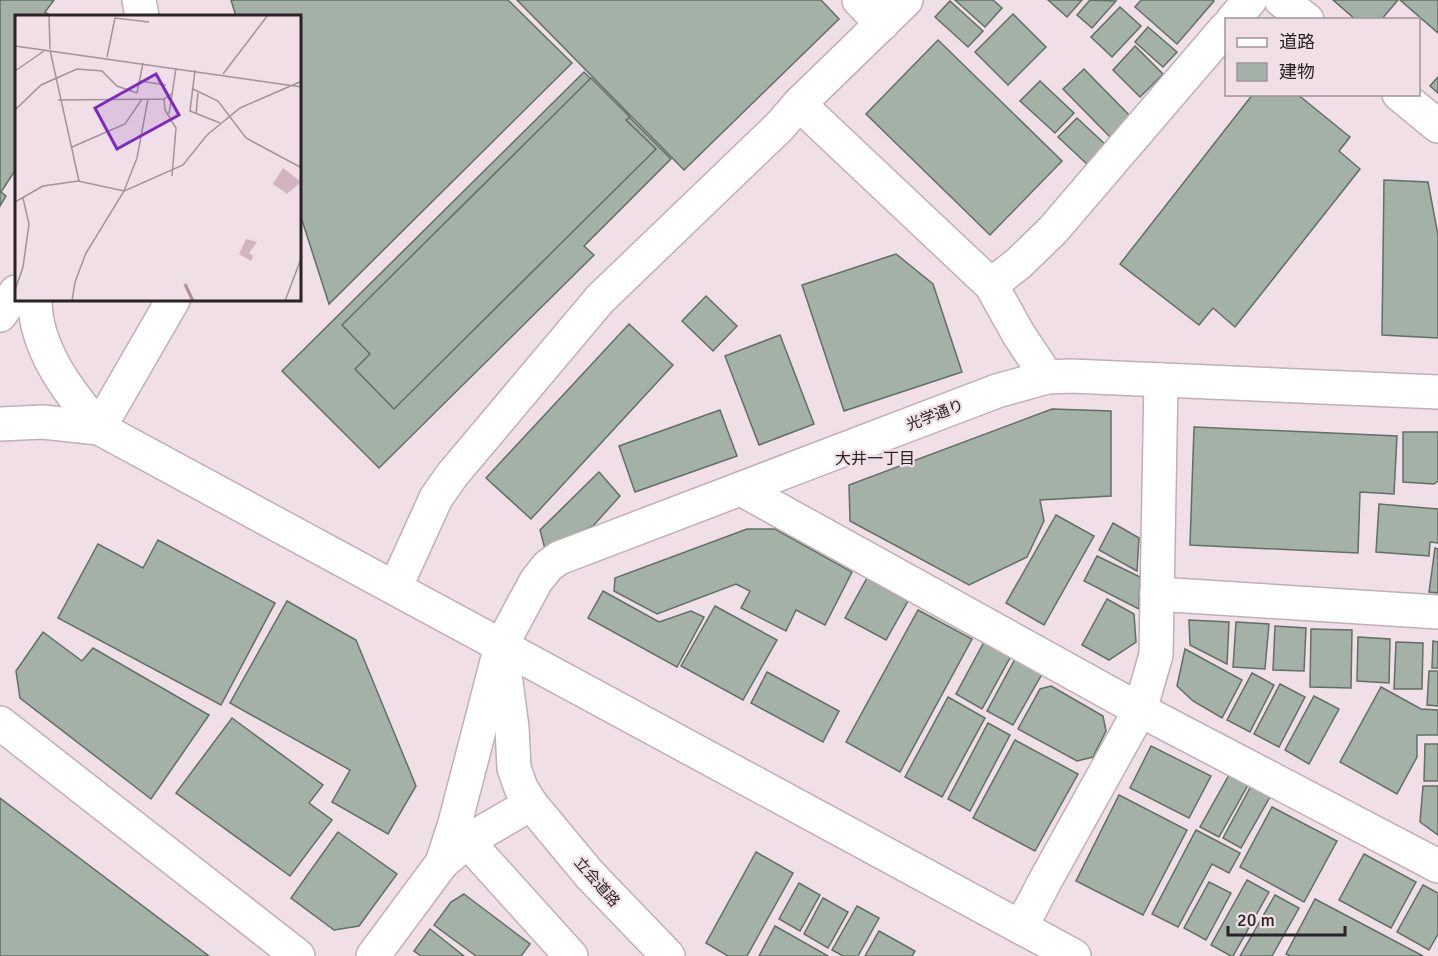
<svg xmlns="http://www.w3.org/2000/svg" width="1438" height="956" viewBox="0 0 1438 956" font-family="Signika,'Noto Sans JP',sans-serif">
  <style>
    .building { fill: #a3b1a7; stroke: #626f65; stroke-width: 1.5 }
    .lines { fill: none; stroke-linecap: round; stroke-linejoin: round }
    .street-casing { stroke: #c0afb6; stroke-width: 36 }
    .secondary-casing { stroke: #c0afb6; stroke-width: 36 }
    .street { stroke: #fff; stroke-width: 33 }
    .secondary { stroke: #fff; stroke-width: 33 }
    .labels { text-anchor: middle; stroke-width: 4.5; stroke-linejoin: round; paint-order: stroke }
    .street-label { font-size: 15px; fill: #292325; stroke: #f0dfe6 }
    .neighbourhood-label { font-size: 16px; fill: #292325; stroke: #f0dfe6 }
    .inset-river { fill: none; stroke: #ad8e9b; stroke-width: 3 }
    .inset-road { fill: none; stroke: #a09499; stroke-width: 1.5 }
    .view { fill: #7b2cbf; fill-opacity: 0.15; stroke: #7b2cbf; stroke-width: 3 }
    .inset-edge { fill: none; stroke: #292325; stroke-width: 3 }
  </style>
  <rect width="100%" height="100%" fill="#f0dfe6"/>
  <!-- building -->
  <g class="building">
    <path d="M0 0H54L45 12 51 16H16V169L1 192 6 196 0 206Z"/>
    <path d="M231 0H508L572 63 329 304 300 214V16H236Z"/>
    <path d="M517 0H821L839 19 684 170Z"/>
    <path d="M955 0H993L1002 8 985 27Z"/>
    <path d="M1048 0H1082L1067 17Z"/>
    <path d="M1090 0 1116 1 1092 28 1077 15Z"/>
    <path d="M1141 0H1213L1214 1 1177 44 1135 7Z"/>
    <path d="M1333 0H1398L1381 20H1356Z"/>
    <path d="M1400 0H1438V33Z"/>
    <path d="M950 1 983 31 968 47 935 17Z"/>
    <path d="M1120 7 1141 26 1112 57 1091 37Z"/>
    <path d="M1013 14 1046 47 1008 85 975 52Z"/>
    <path d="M1148 27 1177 52 1163 67 1135 42Z"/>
    <path d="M938 40 1062 161 990 235 866 114Z"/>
    <path d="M1135 46 1163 74 1140 97 1113 70Z"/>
    <path d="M1084 69 1132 118 1111 138 1063 89Z"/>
    <path d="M584 72 671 159 584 246 594 255 379 468 282 371Z"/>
    <path d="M1438 77V93L1430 86Z"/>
    <path d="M591 78 630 117 626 120 656 149 394 409 355 369 370 354 342 325Z"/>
    <path d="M1040 81 1074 113 1055 133 1020 101Z"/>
    <path d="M1253 94H1297L1350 137 1339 151 1360 169 1235 327 1213 308 1199 325 1120 264Z"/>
    <path d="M1077 118 1107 146 1088 165 1058 137Z"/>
    <path d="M1384 180 1428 182 1438 235V338L1382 335Z"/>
    <path d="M896 254 933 284 962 372 844 411 802 285Z"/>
    <path d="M706 296 737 326 713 351 682 321Z"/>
    <path d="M629 324 673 365 531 519 486 478Z"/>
    <path d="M780 335 814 424 759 445 725 356Z"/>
    <path d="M1052 409 1111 411V496L1040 500 1044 521 1027 557 969 585 850 521 849 485Z"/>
    <path d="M720 410 737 456 635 492 619 446Z"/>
    <path d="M1194 427 1397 436 1394 494 1360 492 1358 553 1190 545Z"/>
    <path d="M1403 432H1438V481L1434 484 1403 482Z"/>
    <path d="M599 472 620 496 593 526 545 549 540 530Z"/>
    <path d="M1379 504 1438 509V543L1430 542 1429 556 1376 552Z"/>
    <path d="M1056 515 1094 536 1044 625 1006 603Z"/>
    <path d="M1113 523 1139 538 1137 571 1099 550Z"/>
    <path d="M747 529H775L852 572 825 625 796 610 786 631 741 608 750 591 736 584 657 614 614 591 615 578Z"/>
    <path d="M158 540 275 603 221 705 58 618 98 544 143 568Z"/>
    <path d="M1435 548 1438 549V593L1429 592Z"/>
    <path d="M1097 556 1140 577 1139 609 1084 581Z"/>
    <path d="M867 578 908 601 886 640 845 618Z"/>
    <path d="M603 591 659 622 691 611 704 617 677 667 588 618Z"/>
    <path d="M1107 599 1134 614 1136 642 1109 660 1082 645Z"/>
    <path d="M287 601 356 640 416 786 388 834 332 802 350 770 230 703Z"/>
    <path d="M715 606 777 640 743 700 681 666Z"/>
    <path d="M918 610 972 639 900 772 846 742Z"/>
    <path d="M1189 620 1229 622 1227 664 1190 645Z"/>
    <path d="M1236 622 1269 624 1265 669 1233 667Z"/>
    <path d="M1275 626 1306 628 1304 671 1273 670Z"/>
    <path d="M1311 629 1352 630 1351 688 1310 687Z"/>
    <path d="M43 632 82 661 93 648 209 715 151 799 20 698 16 671Z"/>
    <path d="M1358 637 1390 639 1389 683 1357 681Z"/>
    <path d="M1433 641 1438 642V668H1432Z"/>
    <path d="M984 642 1011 656 982 709 956 694Z"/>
    <path d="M1396 642 1423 643 1422 689H1394Z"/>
    <path d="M1185 649 1242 680 1222 718 1193 701 1177 686Z"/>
    <path d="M1015 659 1042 674 1013 725 987 711Z"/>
    <path d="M1429 671H1438V706L1427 705Z"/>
    <path d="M767 672 839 711 823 742 751 703Z"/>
    <path d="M1252 673 1274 685 1250 732 1227 720Z"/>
    <path d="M1280 684 1305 697 1279 747 1254 734Z"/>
    <path d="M1051 686 1103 716 1106 731 1093 757 1077 761 1018 729 1040 689Z"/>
    <path d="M1381 687 1421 709 1438 710V735H1417V757L1397 794 1340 762Z"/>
    <path d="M1314 696 1339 709 1309 764 1285 750Z"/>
    <path d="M948 697 985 718 942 797 905 777Z"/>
    <path d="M232 718 323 785 309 803 332 820 290 876 176 793Z"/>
    <path d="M988 723 1010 735 970 811 948 799Z"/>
    <path d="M1015 740 1078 774 1035 851 973 818Z"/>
    <path d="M1425 744H1438V781H1424Z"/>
    <path d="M1151 746 1211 776 1189 818 1130 788Z"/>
    <path d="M1229 775 1248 785 1219 837 1200 827Z"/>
    <path d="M1251 786 1270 797 1241 848 1223 838Z"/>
    <path d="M1423 786H1438V835L1420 822Z"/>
    <path d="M1119 795 1187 830 1143 915 1076 881Z"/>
    <path d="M0 798 209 956H0Z"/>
    <path d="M1272 807 1337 841 1304 902 1240 867Z"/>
    <path d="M1196 830 1240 853 1229 873 1212 864 1178 927 1152 914Z"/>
    <path d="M338 832 397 874 359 926 334 930 291 898Z"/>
    <path d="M756 852 793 873 747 956H728L706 943Z"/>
    <path d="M1364 854 1416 882 1391 928 1339 900Z"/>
    <path d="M1247 880 1269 892 1233 956H1231L1211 945Z"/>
    <path d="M1209 882 1231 893 1206 940 1184 928Z"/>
    <path d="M799 883 820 895 800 931 779 919Z"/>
    <path d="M1423 885 1438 893V934L1429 950 1397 932Z"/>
    <path d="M464 894 530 944 521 956H476L434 925 451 902Z"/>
    <path d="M1275 895 1299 908 1272 956H1240Z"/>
    <path d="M823 898 848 912 828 948 804 934Z"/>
    <path d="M1315 899 1423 956H1291L1286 954Z"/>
    <path d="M857 906 879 918 858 956H843L832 950Z"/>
    <path d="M775 926 828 956H759Z"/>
    <path d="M430 929 464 956H421L414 951Z"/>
    <path d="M879 931 915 951 912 956H865Z"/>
  </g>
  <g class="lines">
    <defs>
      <g id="street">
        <path d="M859 0 882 24"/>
        <path d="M1281 0 1307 20"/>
        <path d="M1233 20 1250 0"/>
        <path d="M1399 94 1438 126"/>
        <path d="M799 104 991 285 1019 335 1047 377"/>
        <path d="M991 285 1019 263 1053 230 1226 28"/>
        <path d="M741 489 1140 710 1438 866"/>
        <path d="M1157 594 1438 612"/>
        <path d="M467 841 571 956"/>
        <path d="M1021 927 1045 881 1140 710 1156 655 1161 380"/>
      </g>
      <g id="secondary">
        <path d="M139 0 142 16"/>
        <path d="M35 300C35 349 69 392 99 428L1074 956"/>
        <path d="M0 315 16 292"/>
        <path d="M0 424 43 422 99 428"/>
        <path d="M99 428 173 300"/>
        <path d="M395 588 436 498 452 475 600 299 780 126 799 104 906 0"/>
        <path d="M503 659 512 728 514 768 521 788 531 804 590 875 668 956"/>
        <path d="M0 723 298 956"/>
        <path d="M442 863 455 823 501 646 536 581 548 566 559 558 997 391 1047 377 1071 376 1438 392"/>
        <path d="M373 956 442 863 467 841 531 804"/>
      </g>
    </defs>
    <!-- street casing -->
    <use href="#street" class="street-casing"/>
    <!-- secondary casing -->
    <use href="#secondary" class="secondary-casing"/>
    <!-- street -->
    <use href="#street" class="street"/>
    <!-- secondary -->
    <use href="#secondary" class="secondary"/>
  </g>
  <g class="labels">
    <!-- street labels -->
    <g class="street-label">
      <text transform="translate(935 415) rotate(-21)" y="5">光学通り</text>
      <text transform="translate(597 882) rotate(49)" y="5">立会道路</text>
    </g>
    <!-- neighbourhood labels -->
    <g class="neighbourhood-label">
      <text x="875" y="464">大井一丁目</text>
    </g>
  </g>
  <!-- overview -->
  <g transform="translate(15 15)">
    <rect width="286" height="286" fill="#f0dfe6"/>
    <path d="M268 153 286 167 272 179 258 169ZM231 224 242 227 234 238 238 241 236 246 224 239Z" fill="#d2b4c0"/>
    <path class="inset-river" d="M170 269 178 286"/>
    <path class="inset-road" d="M34 0 35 34M0 31 287 72M35 35 64 166M92 42 100 3 134 7M180 55 175 96 205 108M0 56 29 36M208 59 253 0M125 66 151 70M178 74 203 86 231 123 287 153M122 78 128 48M149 84 150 95 161 113 157 161M43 85 149 84 158 78M0 95 26 70 62 54 87 56 102 71 122 78M154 99 161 53M181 99 183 78M57 132 110 109 127 84M0 187 28 171 63 166 109 176 122 143 133 84M0 275 8 252 14 209 8 183M57 286 60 267 71 238 109 176 168 150 192 120 225 93 287 66M270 286 287 241"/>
    <path class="view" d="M141 59 164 100 102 134 80 93Z"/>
    <rect width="286" height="286" class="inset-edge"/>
  </g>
  <!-- legend -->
  <rect x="1225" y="18" width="195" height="78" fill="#f0dfe6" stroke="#a09499" stroke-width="1.5"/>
  <rect x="1237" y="38" width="30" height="9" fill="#ffffff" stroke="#a09499" stroke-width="1.5"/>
  <text x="1279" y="48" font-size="18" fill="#292325">道路</text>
  <rect x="1237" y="63" width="30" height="18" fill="#a3b1a7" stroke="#a09499" stroke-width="1.5"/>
  <text x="1279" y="78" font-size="18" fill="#292325">建物</text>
  <!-- scale -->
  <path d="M1228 926v9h117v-9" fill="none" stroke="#292325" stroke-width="3"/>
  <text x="1237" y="926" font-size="18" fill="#292325" stroke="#f0dfe6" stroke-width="4.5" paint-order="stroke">20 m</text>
</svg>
